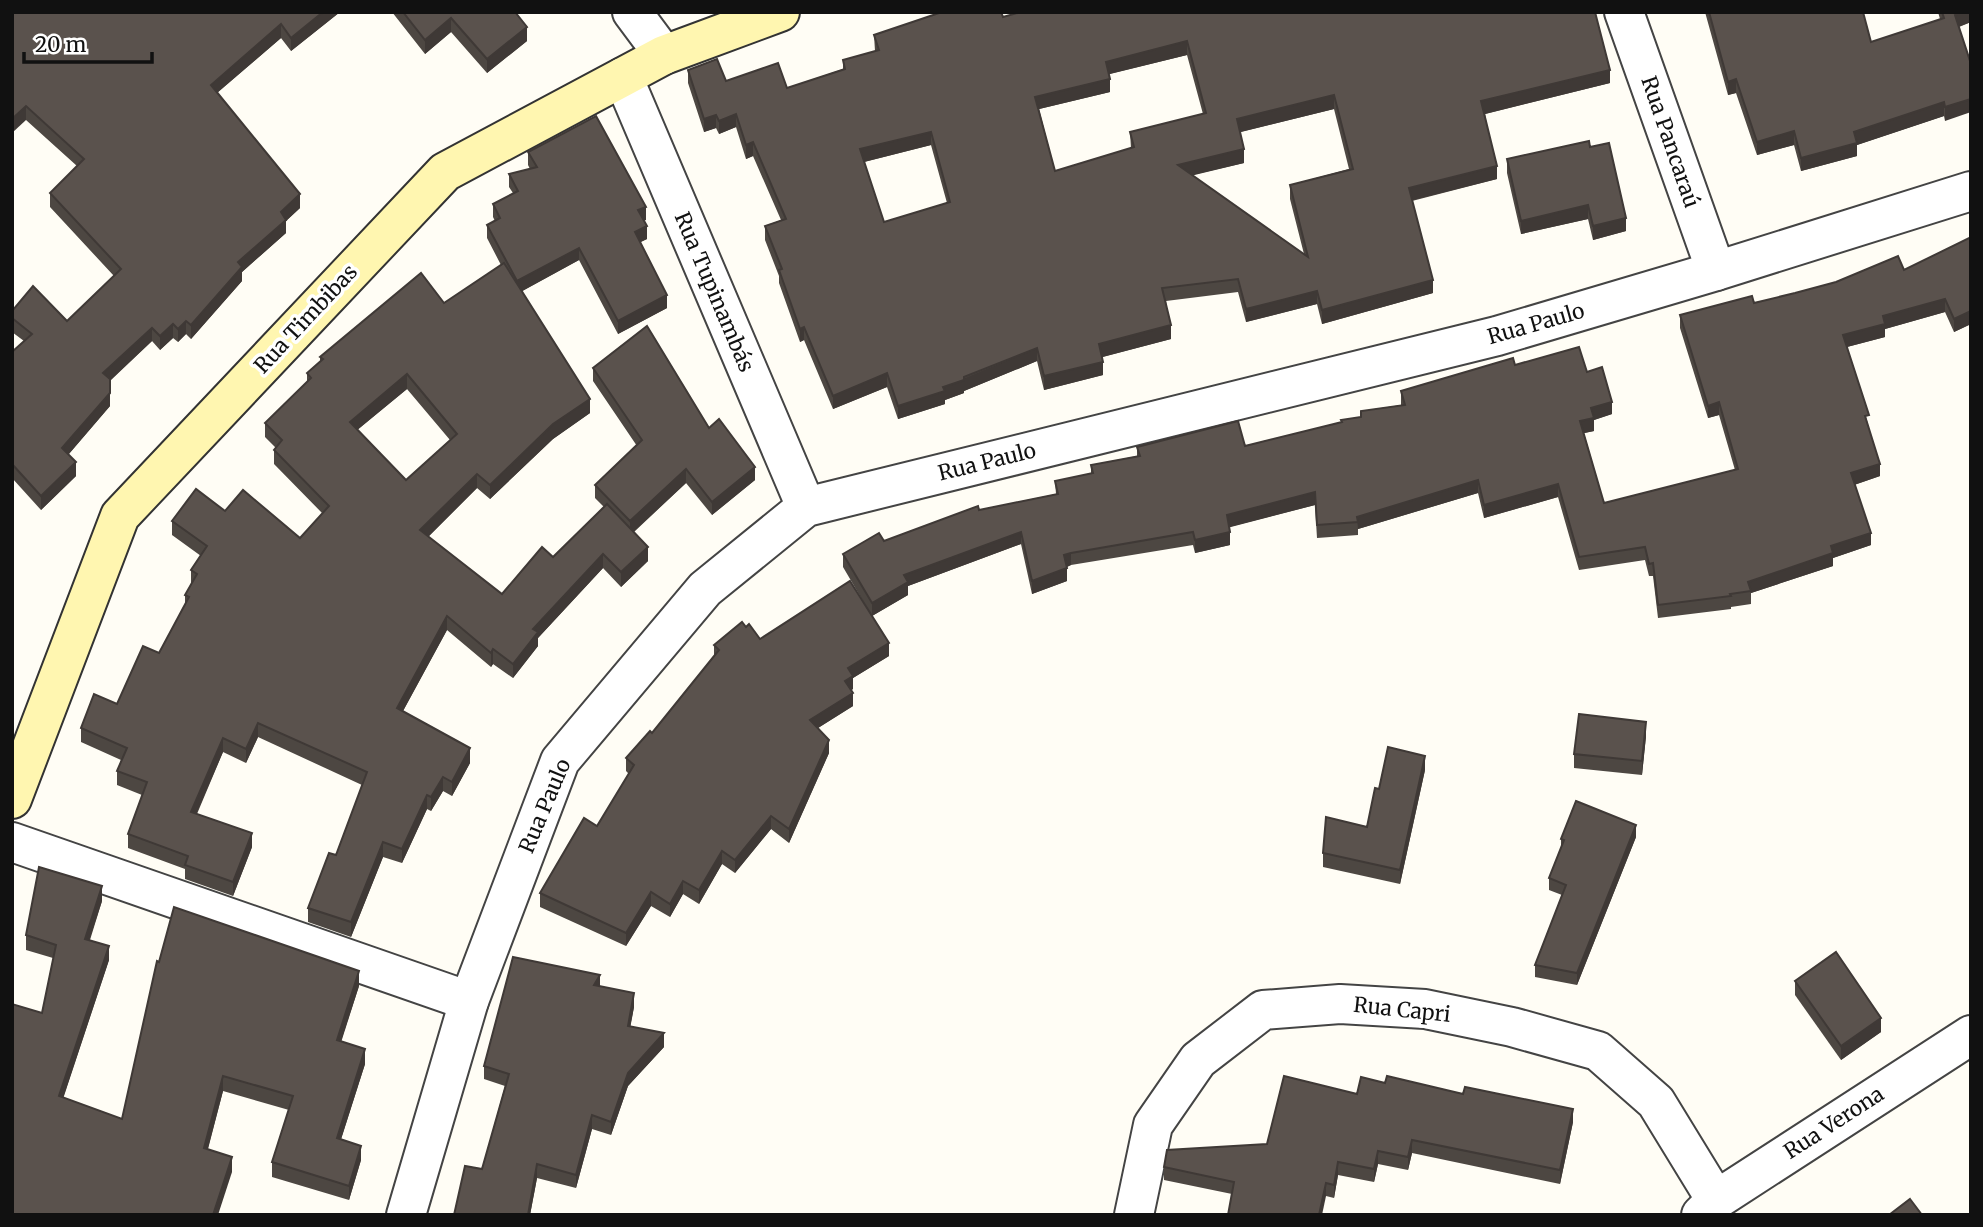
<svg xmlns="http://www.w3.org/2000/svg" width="1983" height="1227" viewBox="0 0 1983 1227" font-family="Merriweather,serif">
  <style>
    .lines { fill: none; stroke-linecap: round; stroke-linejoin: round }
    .minor-casing { stroke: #444; stroke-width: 42 }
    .secondary-casing { stroke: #333; stroke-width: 42 }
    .minor { stroke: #fff; stroke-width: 38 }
    .secondary { stroke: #fff6b0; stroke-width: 38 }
    .wall { fill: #4d4742; fill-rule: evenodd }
    .shaded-wall { fill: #3f3936 }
    .building { fill: #5a524d; stroke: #3f3936; stroke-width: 2; fill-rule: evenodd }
    .labels { text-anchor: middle; stroke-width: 7; stroke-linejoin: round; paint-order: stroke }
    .street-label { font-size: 21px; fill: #111; stroke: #fff }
  </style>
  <rect width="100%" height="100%" fill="#fffdf5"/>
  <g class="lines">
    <defs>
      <g id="minor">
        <path d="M632 12 664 55"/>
        <path d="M1624 12 1716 271"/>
        <path d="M623 77 806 507"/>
        <path d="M12 842 469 1001"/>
        <path d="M406 1215 469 1001 560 761 705 589 806 507 1497 336 1716 271 1971 191"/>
        <path d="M1134 1215 1153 1125 1198 1060 1263 1010 1340 1004 1425 1009 1512 1027 1598 1051 1656 1102 1716 1200"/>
        <path d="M1701 1215 1716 1200 1971 1035"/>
      </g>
      <path id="secondary" d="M12 799 120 516 445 172 664 55 780 12"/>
    </defs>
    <!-- minor casing -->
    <use href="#minor" class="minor-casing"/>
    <!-- secondary casing -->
    <use href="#secondary" class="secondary-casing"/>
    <!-- minor -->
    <use href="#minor" class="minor"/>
    <!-- secondary -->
    <use href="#secondary" class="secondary"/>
  </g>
  <!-- wall -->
  <g class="wall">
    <path d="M12 12H340L291 51 281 38 217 93 300 208 286 221V233L242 272V281L191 339 186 334 178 342 173 338 160 350 152 341 110 381V406L68 455 76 476 41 510 12 478V352L24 341 12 332V311L67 321 114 276 50 207V193L77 166 26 120Z"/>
    <path d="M392 12H515L527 41 487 73 451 32 425 54Z"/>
    <path d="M939 12H1001L1003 17 1610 83 1485 114 1497 179 1412 201 1433 293 1322 324 1317 304 1246 322 1238 292 1166 301 1171 339 1102 357 1103 375 1044 390 1037 361 964 391V393L945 400V404L898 419 887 387 833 409 804 340 800 342 779 283V276L765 240V226L781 220 753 156 746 159 736 127 719 134 716 128 704 132 688 83V70L726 81 787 88 843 69V60L875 51 874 35 939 14ZM1187 55 1203 114 1130 132 1131 148 1055 171 1039 109 1110 92 1109 74ZM1334 109 1349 169 1290 185V199L1304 254 1192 175 1244 163 1240 132ZM931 145 947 203 884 222 864 162Z"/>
    <path d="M1705 12H1863L1871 42 1940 19 1938 12H1971V22L1959 27 1945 121 1944 116 1857 145V156L1801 171 1794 145 1757 155 1736 93 1728 95Z"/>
    <path d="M1590 147 1626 231 1593 240 1588 219 1521 234 1507 173V159Z"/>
    <path d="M528 152 646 220H644L647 239 640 242 667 308 618 334 579 260 522 291 590 413 553 439 490 499 477 488 428 537 502 594 553 557 604 507 595 498V485L637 446 593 381V368L709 428 755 480 712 515 686 483 634 532 648 561 621 587 603 568 538 638V646L513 678 493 664 491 667 447 630 403 711 470 763 452 796 443 791 431 811 427 809 402 863 383 857 351 937 308 922V908L336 855 362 785 258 737 246 763 223 752 197 814 252 847 233 896 185 879V869L128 848V834L142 795 117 785V771L121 760 81 742V728L117 704 159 653 185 604V595L191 584V570L201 556 172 535V521L225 511 300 538 323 514 274 464V450L276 448 265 437V423L307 382V373L320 361V357L444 303 501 265 487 238V225L495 221 493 217V204L513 193 509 187V174L530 169 528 165ZM407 389 450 440 406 480 357 430Z"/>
    <path d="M1971 237V324L1954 332 1945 312 1885 329V337L1847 347 1869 428 1880 476 1854 485 1871 545 1833 558V566L1751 593V604L1731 607V609L1658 618 1653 576H1649L1645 560 1579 570 1558 497 1484 518 1478 493 1358 529V535L1317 538 1315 505 1229 527 1230 545 1195 553 1193 545 1071 565 1067 567V581L1032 594 1021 544 908 586V595L872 616 889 656 853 678V689L851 690 853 706 818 728 829 753 789 843 771 829 735 873 722 864 699 904 683 894 670 917 651 906 626 946 540 907V893L597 826 629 774 626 771V758L652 733 714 656V645L746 627 760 639 870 613 843 567V554L979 510 1056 494 1055 481 1091 474V465L1137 456V447L1245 446 1361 417V411L1401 405V391L1515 365 1587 372 1612 414 1594 420V431L1584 433 1604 503 1735 470 1719 415 1708 418 1680 328V315L1754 303 1904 270Z"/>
    <path d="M1646 736 1642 775 1574 768V754Z"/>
    <path d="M1425 770 1400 884 1323 867V853L1367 827 1379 789Z"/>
    <path d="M1636 837 1577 985 1535 977V965L1562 895 1549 890V878L1561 848V839Z"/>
    <path d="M102 901 90 940 109 960 63 1098 122 1119 359 986 341 1041 365 1064 341 1139 361 1160 349 1200 272 1177V1162L289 1110 223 1091 208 1149 232 1172 12 1215 42 1013 53 958 26 950V935Z"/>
    <path d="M1795 981 1881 1032 1841 1060 1795 995Z"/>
    <path d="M600 987 634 1007 630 1027 664 1047 628 1086 611 1135 592 1129 576 1188 537 1178 530 1215H454L482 1169 505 1086 484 1079V1066Z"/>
    <path d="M1385 1083 1573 1122 1560 1184 1412 1153 1408 1170 1378 1164 1374 1182 1338 1175 1334 1198 1326 1196 1232 1194 1164 1180V1167L1267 1144 1357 1094Z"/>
  </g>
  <!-- shaded-wall -->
  <g class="shaded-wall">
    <path d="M323 12H340L291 51V38Z"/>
    <path d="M1962 12H1971V22L1955 28V15Z"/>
    <path d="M451 18V32L425 54V40Z"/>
    <path d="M281 24V38L211 98V85Z"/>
    <path d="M527 27V41L487 73V59Z"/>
    <path d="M1187 41V55L1106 75V62Z"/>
    <path d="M1610 70V83L1481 115V101Z"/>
    <path d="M1110 79V92L1035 110V97Z"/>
    <path d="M1736 79V93L1728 95V82Z"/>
    <path d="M1334 95V109L1237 133V119Z"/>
    <path d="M1971 99V112L1945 121V107Z"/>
    <path d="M1944 102V116L1857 145V156L1801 171V158L1854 132Z"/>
    <path d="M26 106V120L12 133V119Z"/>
    <path d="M736 114V127L719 134V121Z"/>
    <path d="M716 115V128L704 132V119Z"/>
    <path d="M1794 131V145L1757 155V142Z"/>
    <path d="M931 132V145L860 163V149Z"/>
    <path d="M753 142V156L746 159V145Z"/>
    <path d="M1244 149V163L1178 179V165Z"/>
    <path d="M1497 166V179L1409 201V188Z"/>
    <path d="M300 194V208L286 221V233L242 272V281L191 339V325L238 262 281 212Z"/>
    <path d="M1588 205V219L1521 234V221Z"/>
    <path d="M646 207V220L638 223V210Z"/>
    <path d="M1626 218V231L1593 240V226Z"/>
    <path d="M647 226V239L635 245V232Z"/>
    <path d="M579 248V260L517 294V281Z"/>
    <path d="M1433 280V293L1322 324V310Z"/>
    <path d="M1317 291V304L1246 322V309Z"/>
    <path d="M667 295V308L618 334V321Z"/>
    <path d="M1945 299V312L1885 329V337L1843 348V335L1883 316Z"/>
    <path d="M1971 311V324L1954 332V319Z"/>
    <path d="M186 321V334L178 342V329Z"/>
    <path d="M173 324V338L160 350V336Z"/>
    <path d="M1171 325V339L1099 358V344Z"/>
    <path d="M804 327V340L800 342V329Z"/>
    <path d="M152 328V341L103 387V373Z"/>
    <path d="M1037 348V361L964 391V393L945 400V404L898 419V406Z"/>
    <path d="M1103 362V375L1044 390V376Z"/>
    <path d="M887 373V387L833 409V396Z"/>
    <path d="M407 374V389L350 436V422Z"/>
    <path d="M110 393V406L62 462V448Z"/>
    <path d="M590 399V413L553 439 490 499V485L553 424Z"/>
    <path d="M1612 402V414L1594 420V431L1580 434V421L1591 408Z"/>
    <path d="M1719 402V415L1708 418V406Z"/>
    <path d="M76 462V476L41 510V496Z"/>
    <path d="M1880 464V476L1851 486V473Z"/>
    <path d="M755 467V480L712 515V502Z"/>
    <path d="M686 469V483L630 535V521Z"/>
    <path d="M477 474V488L420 545V530Z"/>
    <path d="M1478 480V493L1358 529 1357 517Z"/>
    <path d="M1558 484V497L1484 518V505Z"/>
    <path d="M1315 492V505L1227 528V515Z"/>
    <path d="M1021 532V544L908 586V595L872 616V603L904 575Z"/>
    <path d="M1230 532V545L1195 553V540Z"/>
    <path d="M1871 533V545L1833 558V566L1751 593 1748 582 1831 546Z"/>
    <path d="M648 547V561L621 587V572Z"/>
    <path d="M1071 553V565L1064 568V555Z"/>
    <path d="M603 554V568L538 638V646L513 678V664L533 629Z"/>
    <path d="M1067 568V581L1032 594V581Z"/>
    <path d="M447 616V630L397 722V708Z"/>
    <path d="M889 643V656L853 678V689L845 694V681L848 668Z"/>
    <path d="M493 649V664L491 667V653Z"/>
    <path d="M853 693V706L810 733V720Z"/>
    <path d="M1646 722V736L1642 775V761Z"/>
    <path d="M258 723V737L246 763V749Z"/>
    <path d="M223 738V752L191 826V812Z"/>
    <path d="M829 740V753L789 843V829Z"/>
    <path d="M470 748V763L452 796V782Z"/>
    <path d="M1425 756V770L1400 884V870Z"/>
    <path d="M443 777V791L431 811V797Z"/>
    <path d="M427 795V809L402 863V849Z"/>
    <path d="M771 816V829L735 873V860Z"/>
    <path d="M1636 825V837L1577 985V973Z"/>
    <path d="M252 833V847L233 896V882Z"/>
    <path d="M383 842V857L351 937V922Z"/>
    <path d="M722 851V864L699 904V890Z"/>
    <path d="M683 881V894L670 917V904Z"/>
    <path d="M102 886V901L85 953V939Z"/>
    <path d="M651 892V906L626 946V933Z"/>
    <path d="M109 946V960L59 1111V1096Z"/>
    <path d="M359 971V986L337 1055V1040Z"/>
    <path d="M600 975V989L594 985Z"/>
    <path d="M634 993V1007L628 1040V1026Z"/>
    <path d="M1881 1018V1032L1841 1060V1046Z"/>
    <path d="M664 1033V1047L628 1086 611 1135V1122L628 1073Z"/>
    <path d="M365 1049V1064L337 1152V1138Z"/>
    <path d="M223 1076V1091L204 1163V1148Z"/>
    <path d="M1573 1109V1122L1560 1184V1170Z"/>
    <path d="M592 1115V1129L576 1188V1175Z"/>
    <path d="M1412 1140V1153L1408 1170V1157Z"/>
    <path d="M361 1146V1160L349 1200V1186Z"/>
    <path d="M1378 1151V1164L1374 1182V1169Z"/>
    <path d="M232 1157V1172L218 1215H213Z"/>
    <path d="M1338 1162V1175L1334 1198V1185Z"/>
    <path d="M537 1164V1178L530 1215H528Z"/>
    <path d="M1326 1183V1196L1322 1215H1319Z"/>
  </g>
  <!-- building -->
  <g class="building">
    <path d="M12 12H323L291 38 281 24 211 85 300 194 281 212 286 220 238 262 242 267 191 325 186 321 178 329 173 324 160 336 152 328 103 373 110 379V393L62 448 76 462 41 496 12 464V352L32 334 12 318V311L33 286 67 321 121 269 50 193 84 159 26 106 12 119Z"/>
    <path d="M403 12H515L527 27 487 59 451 18 425 40Z"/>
    <path d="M942 12H1001L1003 17 1021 12H1595L1610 70 1481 101 1497 166 1409 188 1433 280 1322 310 1317 291 1246 309 1238 279 1162 288 1171 325 1099 344 1103 362 1044 376 1037 348 964 377V380L943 387 945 391 898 406 887 373 833 396 804 327 800 329 779 270 782 269 765 226 786 219 753 142 746 145 736 114 719 121 716 115 704 119 688 70 717 59 726 81 778 63 787 88 845 69 843 60 879 50 874 35ZM1187 41 1206 113 1130 132 1134 147 1055 171 1035 97 1110 79 1106 62ZM1334 95 1353 169 1290 185 1308 257 1178 165 1244 149 1237 119ZM931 132 950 202 884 222 860 149Z"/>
    <path d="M1709 12H1863L1871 42 1944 18 1942 12H1962L1955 15 1971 64V99L1945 107 1944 102 1854 132 1857 143 1801 158 1794 131 1757 142 1736 79 1728 82Z"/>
    <path d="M596 116 646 207 638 210 647 226 635 232 667 295 618 321 579 248 517 281 487 225 500 218 493 204 518 191 509 174 537 167 528 152Z"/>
    <path d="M1589 141 1590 147 1609 143 1626 218 1593 226 1588 205 1521 221 1507 159Z"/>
    <path d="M1971 237V311L1954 319 1945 299 1883 316 1885 324 1843 335 1869 415 1865 416 1880 464 1851 473 1871 533 1831 546 1833 553 1748 582 1751 591 1730 594 1731 596 1658 605 1653 563 1649 564 1645 547 1579 557 1558 484 1484 505 1478 480 1357 517 1358 522 1317 525 1315 492 1227 515 1230 532 1195 540 1193 532 1071 553 1064 555 1067 568 1032 581 1021 532 904 575 908 582 872 603 843 554 879 533 884 541 978 506 979 510 1058 494 1055 481 1093 473 1091 465 1140 456 1137 447 1238 421 1245 446 1342 422 1341 420 1361 417V411L1405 405 1401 391 1513 358 1515 365 1579 347 1587 372 1602 367 1612 402 1591 408 1594 418 1580 421 1604 503 1738 469 1719 402 1708 406 1680 315 1752 296 1754 303 1795 293 1836 282 1898 256 1904 270Z"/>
    <path d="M504 263 590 399 553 424 490 485 477 474 420 530 502 594 542 547 553 557 607 504 648 547 621 572 603 554 533 629 538 632 513 664 493 649 491 653 447 616 397 708 470 748 452 782 443 777 431 797 427 795 402 849 383 842 351 922 308 908 329 853 336 855 367 772 258 723 246 749 223 738 191 812 252 833 233 882 185 865 188 856 128 834 147 782 117 771 127 748 81 728 94 694 117 704 143 646 159 653 189 597 185 595 197 574 191 570 207 546 172 521 196 489 225 511 243 490 300 538 329 506 274 450 282 440 265 423 311 378 307 373 323 359 320 357 421 273 444 303ZM407 374 457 434 406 480 350 422Z"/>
    <path d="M647 326 709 428 719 419 755 467 712 502 686 469 630 521 595 485 642 440 593 368Z"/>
    <path d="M850 581 889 643 848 668 853 676 845 681 853 693 810 720 829 740 789 829 771 816 735 860 722 851 699 890 683 881 670 904 651 892 626 933 540 893 584 818 597 826 634 765 626 758 650 731 652 733 719 650 714 645 742 622 746 627 749 624 760 639Z"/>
    <path d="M1579 714 1646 722 1642 761 1574 754Z"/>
    <path d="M1388 747 1425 756 1400 870 1323 853 1326 817 1367 827 1375 788 1379 789Z"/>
    <path d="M1576 801 1636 825 1577 973 1535 965 1566 885 1549 878 1564 840 1561 839Z"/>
    <path d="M39 867 102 886 85 939 109 946 59 1096 122 1119 157 961 159 962 174 907 359 971 337 1040 365 1049 337 1138 361 1146 349 1186 272 1162 293 1096 223 1076 204 1148 232 1157 213 1215H12V1004L42 1013 56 945 26 935Z"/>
    <path d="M1836 952 1881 1018 1841 1046 1795 981Z"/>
    <path d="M513 957 600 975 594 985 634 993 628 1026 664 1033 628 1073 611 1122 592 1115 576 1175 537 1164 528 1215H454L465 1166 482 1169 509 1074 484 1066Z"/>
    <path d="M1284 1076 1357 1094 1361 1077 1385 1083 1387 1076 1463 1094 1465 1087 1573 1109 1560 1170 1412 1140 1408 1157 1378 1151 1374 1169 1338 1162 1334 1185 1326 1183 1319 1215H1228L1234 1182 1164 1167 1167 1150 1267 1144Z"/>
    <path d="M1910 1199 1922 1215H1889Z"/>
  </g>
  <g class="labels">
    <!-- street labels -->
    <g class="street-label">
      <text transform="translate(1670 142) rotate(71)" y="7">Rua Pancaraú</text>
      <text transform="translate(714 292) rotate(67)" y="7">Rua Tupinambás</text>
      <text transform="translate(306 319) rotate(-47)" y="7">Rua Timbibas</text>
      <text transform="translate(1536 324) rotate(-16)" y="7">Rua Paulo</text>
      <text transform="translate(987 462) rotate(-14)" y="7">Rua Paulo</text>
      <text transform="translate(545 806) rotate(-67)" y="7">Rua Paulo</text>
      <text transform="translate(1402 1010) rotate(6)" y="7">Rua Capri</text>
      <text transform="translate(1834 1123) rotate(-33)" y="7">Rua Verona</text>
    </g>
  </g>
  <!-- border -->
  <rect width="1983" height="1227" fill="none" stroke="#111111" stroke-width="28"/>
  <!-- scale -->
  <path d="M24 52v10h128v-10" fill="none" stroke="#111111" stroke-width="3.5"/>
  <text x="35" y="52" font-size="21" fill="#111111" stroke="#ffffff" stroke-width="5" paint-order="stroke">20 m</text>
</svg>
